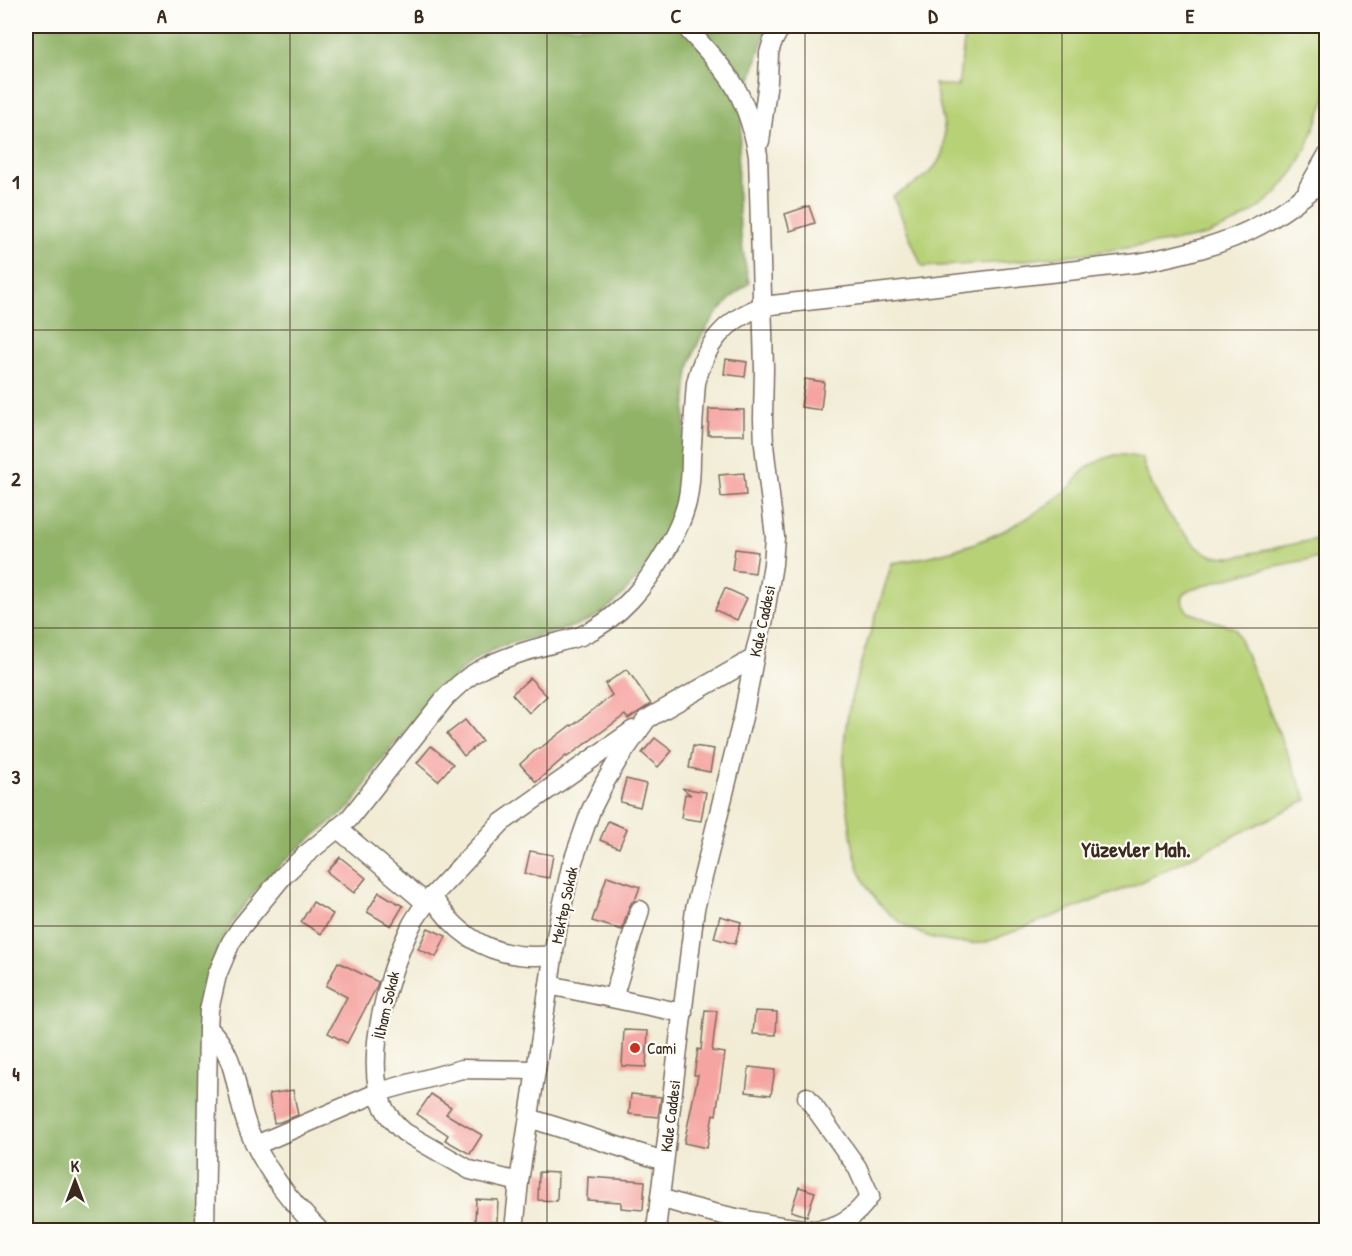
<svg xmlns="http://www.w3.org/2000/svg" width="1352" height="1256" viewBox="0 0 1352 1256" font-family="'Patrick Hand',sans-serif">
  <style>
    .green { fill: #b7d177; stroke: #797e4a; stroke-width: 1.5 }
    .forest { fill: #91b368; stroke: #666e43; stroke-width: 1.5 }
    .building { fill: #f5a4a1 }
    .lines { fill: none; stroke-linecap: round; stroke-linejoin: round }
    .minor-casing { stroke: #7b6e5e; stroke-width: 21 }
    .minor { stroke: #fff; stroke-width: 18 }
    .grid { fill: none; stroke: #3b2a1e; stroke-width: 1.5; stroke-opacity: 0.55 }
    .poi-dot { fill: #c8321e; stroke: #fdfcf7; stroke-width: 2 }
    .labels { text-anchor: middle; stroke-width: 4.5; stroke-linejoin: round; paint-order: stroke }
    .street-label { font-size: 16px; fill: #3b2a1e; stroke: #fdfcf7 }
    .poi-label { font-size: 16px; fill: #3b2a1e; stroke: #fdfcf7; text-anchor: start }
    .district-label { font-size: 22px; font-weight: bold; fill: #3b2a1e; stroke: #fdfcf7 }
    .neatline { fill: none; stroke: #3b2a1e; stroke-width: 2 }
    .grid-label { font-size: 20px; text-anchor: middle; font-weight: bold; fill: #3b2a1e }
  </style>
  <rect width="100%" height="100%" fill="#fdfcf7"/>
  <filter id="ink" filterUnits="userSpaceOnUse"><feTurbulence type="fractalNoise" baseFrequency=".0167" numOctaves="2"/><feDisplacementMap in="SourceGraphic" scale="12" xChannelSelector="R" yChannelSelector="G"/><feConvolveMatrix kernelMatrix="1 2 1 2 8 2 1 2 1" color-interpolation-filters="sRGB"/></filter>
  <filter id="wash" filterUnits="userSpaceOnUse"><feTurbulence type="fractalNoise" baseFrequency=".008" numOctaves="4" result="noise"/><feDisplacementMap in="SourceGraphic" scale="24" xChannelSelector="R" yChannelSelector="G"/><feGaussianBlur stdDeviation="1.35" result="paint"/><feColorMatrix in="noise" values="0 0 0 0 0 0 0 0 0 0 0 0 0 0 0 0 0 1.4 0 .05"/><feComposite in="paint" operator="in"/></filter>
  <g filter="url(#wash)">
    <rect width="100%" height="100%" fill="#f2ecd5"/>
    <!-- green -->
    <g class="green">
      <path d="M966 26H1326V98L1307 147 1295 170 1276 193 1263 205 1237 222 1206 235 1189 239 1091 253 1007 262 922 267 893 196C954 166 951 144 934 84L958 87Z"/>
      <path d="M1115 455H1124L1142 458C1151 488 1164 512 1186 535 1193 543 1200 551 1211 555 1219 557 1226 557 1234 557L1326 537V557C1287 563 1247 571 1209 584 1202 587 1192 588 1187 592 1179 597 1183 607 1188 612L1235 628 1307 800 1137 884 984 943C931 947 883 924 861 874 853 855 851 832 848 812 844 783 842 754 846 726 850 698 858 672 866 646 875 619 883 591 892 563 944 556 994 541 1038 511 1050 503 1064 494 1074 483 1076 481 1077 478 1079 475 1089 464 1101 459 1115 455Z"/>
    </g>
    <!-- forest -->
    <path class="forest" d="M26 26H768C735 114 729 191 749 283 719 306 692 339 688 378 685 400 685 423 684 445 683 458 683 471 681 484 674 522 654 562 627 590 616 602 601 616 585 622 550 637 509 638 476 659 464 667 454 678 444 688 420 712 398 738 378 765 369 778 362 793 352 805 348 810 342 814 337 818 325 827 314 835 303 845 253 886 211 939 202 1004L198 1230H26Z"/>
    <g id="blocks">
      <!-- building -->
      <g class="building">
        <path d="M809 206 815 223 790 231 785 214Z"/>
        <path d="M726 359 747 362 745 377 724 374Z"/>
        <path d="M805 379 824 382 821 410 801 407Z"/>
        <path d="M709 409 744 410V435H708Z"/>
        <path d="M744 473 746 495 721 497 719 475Z"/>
        <path d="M735 549 758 552 755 573 732 570Z"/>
        <path d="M725 588 747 598 737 620 715 610Z"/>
        <path d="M627 669 651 704 628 719 625 715 567 757 566 756 536 782 520 764 538 748 539 749 571 725 572 726 612 695 605 684Z"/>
        <path d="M530 678 547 696 529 713 512 694Z"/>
        <path d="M465 720 482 741 464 756 447 734Z"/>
        <path d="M655 738 672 751 658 767 642 753Z"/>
        <path d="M431 746 453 764 438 781 417 763Z"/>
        <path d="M693 746 714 749 710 772 689 768Z"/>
        <path d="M626 779 646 784 640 807 620 802Z"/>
        <path d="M682 788 706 792 701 821 681 818 685 794 691 795Z"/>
        <path d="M608 821 627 829 619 848 600 840Z"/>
        <path d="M530 851 553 855 549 878 525 874Z"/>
        <path d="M340 857 366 878 354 893 327 872Z"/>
        <path d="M607 876 640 887 635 900 632 902 629 907 622 930 592 921Z"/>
        <path d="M379 892 403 906 391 926 367 912Z"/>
        <path d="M313 902 333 914 321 934 301 922Z"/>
        <path d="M720 916 741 922 735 944 714 938Z"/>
        <path d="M428 928 446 936 436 957 418 949Z"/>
        <path d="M338 962 378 982 376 988 347 1043 328 1033 347 997 326 986Z"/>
        <path d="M705 1010 717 1011 712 1051 725 1053 716 1115 713 1114 707 1148 684 1143 698 1075H694L698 1049 701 1050Z"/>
        <path d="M755 1011 777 1012 776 1035 753 1034Z"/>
        <path d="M624 1030 648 1031 646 1067 622 1066Z"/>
        <path d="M749 1067 775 1070 771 1095 746 1092Z"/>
        <path d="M293 1090 298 1115 280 1122 274 1123 269 1094Z"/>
        <path d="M431 1094 451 1107 446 1114 482 1135 470 1154 445 1140 448 1135 417 1114Z"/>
        <path d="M631 1094 661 1097 658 1117 629 1114Z"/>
        <path d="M539 1172 558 1173 557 1201 538 1200Z"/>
        <path d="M588 1177 645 1181 643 1210 621 1208V1202L587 1200Z"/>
        <path d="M799 1187 815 1192 807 1216 791 1211Z"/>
        <path d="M476 1199 498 1200 497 1222 475 1221Z"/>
      </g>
    </g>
  </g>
  <g filter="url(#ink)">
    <use href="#blocks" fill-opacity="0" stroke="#7b6e5e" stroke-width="1.5"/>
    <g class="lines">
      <defs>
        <g id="minor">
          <path d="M760 141 768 81 769 53 772 43 781 26"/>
          <path d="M1308 188 1326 157"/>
          <path d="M337 828 426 903C421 910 415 918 411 926 389 971 362 1060 384 1108 389 1118 396 1125 404 1132L470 1170 519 1182"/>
          <path d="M432 896C460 942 500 961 554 955"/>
          <path d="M426 903 501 823 633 730"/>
          <path d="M549 985 683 1013"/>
          <path d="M613 998 640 910"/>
          <path d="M208 1028C241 1059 233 1095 250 1133 265 1170 291 1202 319 1230"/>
          <path d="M807 1097 857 1167 870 1196C857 1216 840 1228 815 1230"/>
          <path d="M529 1118 664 1161"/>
          <path d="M256 1145 379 1092 462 1069 536 1070"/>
          <path d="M660 1198C710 1214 759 1224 811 1230"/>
          <path d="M205 1230 208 1028 209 1010 217 975 231 942 241 927 283 876 304 856 349 819 445 698C455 688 465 678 478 671 509 653 547 646 581 636 621 618 646 585 667 549 675 534 683 519 687 502 690 488 691 472 691 457 693 432 694 408 696 383 705 344 725 320 763 306L1138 263C1181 255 1224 245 1262 224 1285 212 1305 195 1326 179"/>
          <path d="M514 1230 519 1182 558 925 571 867 591 810 605 782 618 760 647 719 754 658"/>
          <path d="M656 1230 695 909 743 717 756 648 764 619 773 564 775 537 764 445 763 419 764 368 758 155C753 128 746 103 731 80 718 61 700 43 685 26"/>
        </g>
      </defs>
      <!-- minor casing -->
      <use href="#minor" class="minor-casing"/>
      <!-- minor -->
      <use href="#minor" class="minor"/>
    </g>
  </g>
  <!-- grid -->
  <path class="grid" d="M290 26V1230M547 26V1230M805 26V1230M1062 26V1230M26 330H1326M26 628H1326M26 926H1326"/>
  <!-- markers -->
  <circle class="poi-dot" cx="635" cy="1048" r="6"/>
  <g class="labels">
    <!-- street labels -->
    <g class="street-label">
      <text transform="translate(762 621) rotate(-78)" y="6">Kale Caddesi</text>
      <text transform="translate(564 905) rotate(-78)" y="6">Mektep Sokak</text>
      <text transform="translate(386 1005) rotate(-77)" y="6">İlham Sokak</text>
      <text transform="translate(670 1116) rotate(-83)" y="6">Kale Caddesi</text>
    </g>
    <!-- poi labels -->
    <g class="poi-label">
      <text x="647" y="1054">Cami</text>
    </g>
    <!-- district labels -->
    <g class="district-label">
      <text x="1136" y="857">Yüzevler Mah.</text>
    </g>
  </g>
  <!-- margin -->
  <rect width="1352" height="1256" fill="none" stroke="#fdfcf7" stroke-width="66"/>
  <!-- north arrow -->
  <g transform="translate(75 1181)" stroke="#fdfcf7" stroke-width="4.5" paint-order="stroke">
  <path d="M0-4.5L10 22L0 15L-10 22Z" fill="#3b2a1e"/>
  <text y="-9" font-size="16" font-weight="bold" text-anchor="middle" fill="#3b2a1e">K</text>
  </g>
  <rect x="33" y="33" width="1286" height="1190" class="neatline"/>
  <g class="grid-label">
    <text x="162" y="23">A</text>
    <text x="419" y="23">B</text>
    <text x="676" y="23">C</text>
    <text x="933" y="23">D</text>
    <text x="1190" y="23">E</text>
    <text x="16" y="189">1</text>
    <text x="16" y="486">2</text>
    <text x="16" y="784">3</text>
    <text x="16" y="1081">4</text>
  </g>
</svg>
